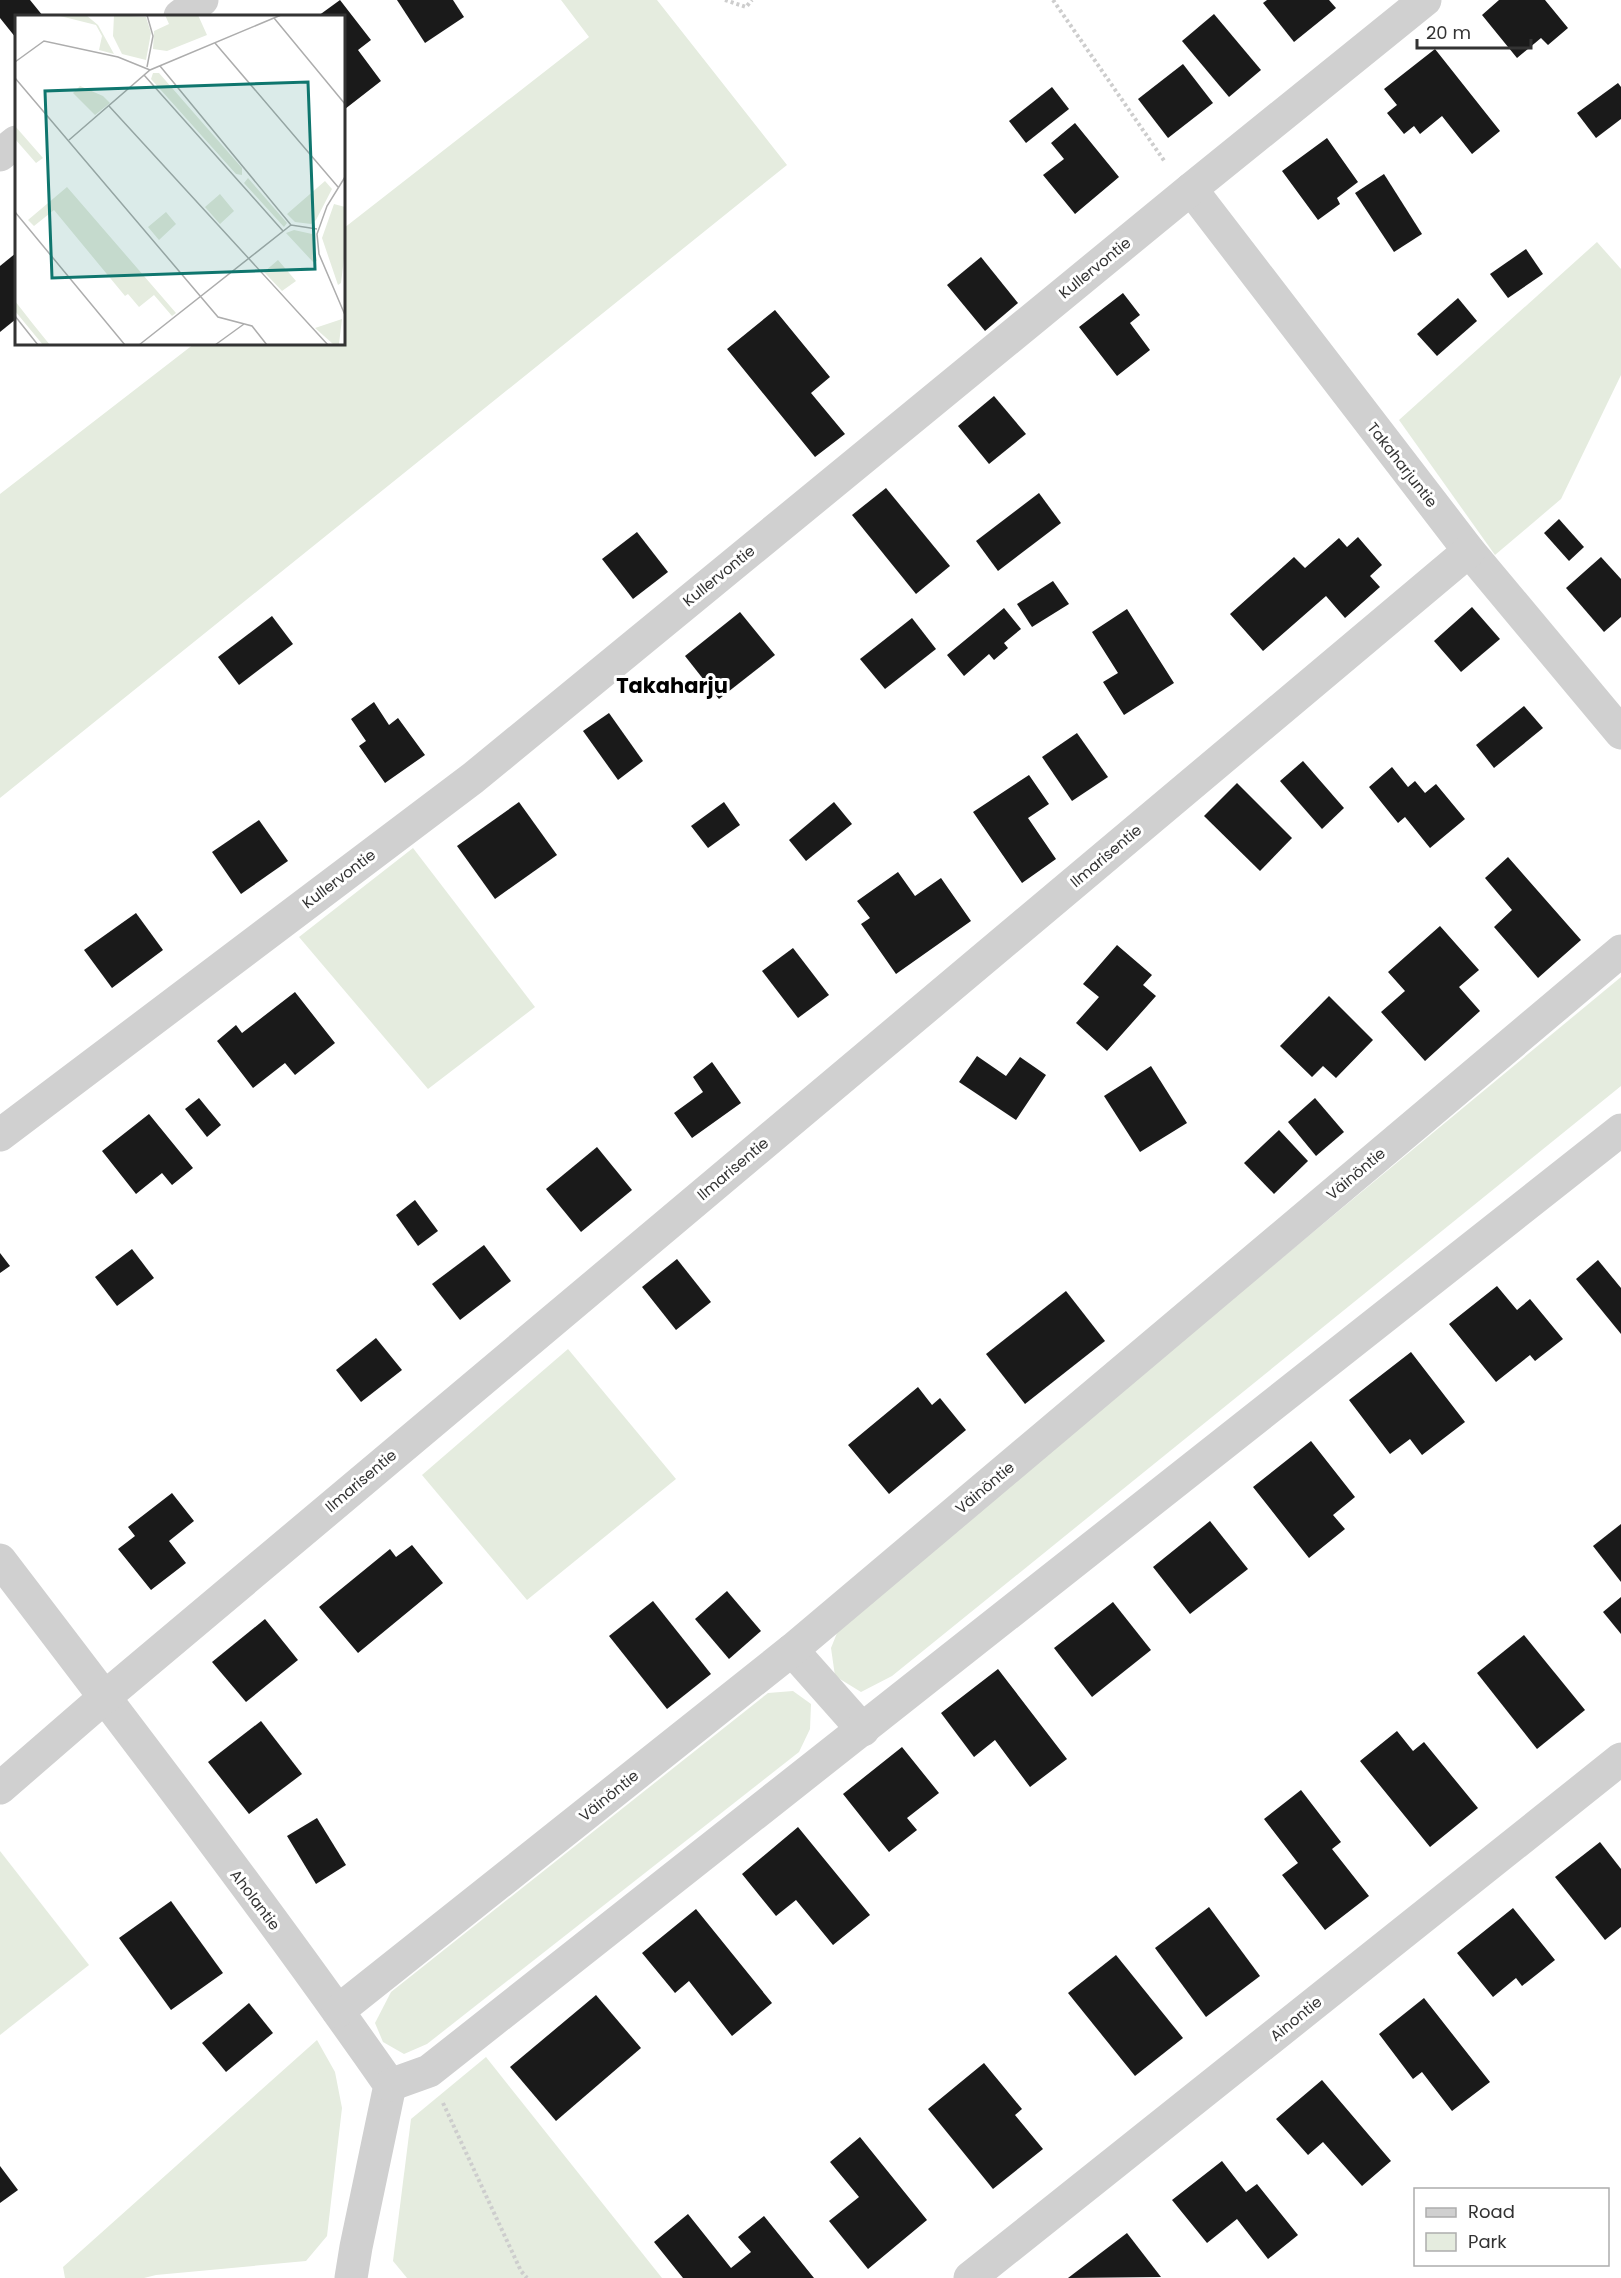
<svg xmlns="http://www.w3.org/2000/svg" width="1621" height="2278" viewBox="0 0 1621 2278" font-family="Poppins,sans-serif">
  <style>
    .green { fill: #e5ecdf }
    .building { fill: #1a1a1a }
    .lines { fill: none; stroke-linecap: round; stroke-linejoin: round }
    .path { stroke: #cdcdcd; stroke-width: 4; stroke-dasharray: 3 3; stroke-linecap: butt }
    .street { stroke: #d0d0d0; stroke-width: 33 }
    .labels { text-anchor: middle; stroke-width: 6; stroke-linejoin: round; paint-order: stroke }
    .street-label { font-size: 15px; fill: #333; stroke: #fff }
    .district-label { font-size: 21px; font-weight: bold; fill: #000; stroke: #fff }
    .inset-road { fill: none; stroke: #adadad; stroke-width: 1.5 }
    .view { fill: #0f766e; fill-opacity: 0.15; stroke: #0f766e; stroke-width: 3 }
    .inset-edge { fill: none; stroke: #333; stroke-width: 3 }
  </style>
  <rect width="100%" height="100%" fill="#fff"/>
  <!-- green -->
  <g class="green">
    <path d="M561 0H657L787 165 0 798V494L194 344H344V228L589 37Z"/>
    <path d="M1597 242 1621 269V375L1561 499 1495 555 1399 420Z"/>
    <path d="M413 848 535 1007 428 1089 299 937Z"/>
    <path d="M1621 977V1086L892 1676 861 1692 835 1676 831 1648 841 1623Z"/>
    <path d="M568 1349 676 1479 527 1600 422 1475Z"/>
    <path d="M793 1691 811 1704 810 1729 799 1752 427 2044 404 2054 383 2042 375 2023 391 1992 768 1693Z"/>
    <path d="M0 1851 89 1965 0 2035Z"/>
    <path d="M317 2040 335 2072 342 2108 327 2236 306 2261 156 2275 144 2278H65L63 2267Z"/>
    <path d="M486 2057 662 2278H407L393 2261 411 2119Z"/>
  </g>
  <!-- building -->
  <g class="building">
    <path d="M0 0H30L43 16H16V38L0 18Z"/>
    <path d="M340 0 371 40 358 50 381 81 345 109 344 16H318Z"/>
    <path d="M397 0H453L464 17 425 43Z"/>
    <path d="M1267 0H1329L1336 8 1294 42 1263 3Z"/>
    <path d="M1499 0H1545L1568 28 1548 45 1541 38 1517 58 1482 15Z"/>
    <path d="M1214 14 1261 70 1229 97 1182 41Z"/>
    <path d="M1435 49 1500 131 1472 154 1442 116 1420 134 1414 126 1404 134 1387 113 1397 105 1384 89Z"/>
    <path d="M1183 64 1213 103 1168 138 1138 99Z"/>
    <path d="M1618 83 1621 87V119L1596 138 1577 113Z"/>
    <path d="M1052 87 1069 109 1026 143 1009 121Z"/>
    <path d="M1075 123 1119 177 1075 214 1043 175 1064 159 1051 143Z"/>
    <path d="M1327 138 1358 182 1337 198 1340 204 1318 220 1282 171Z"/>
    <path d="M1384 174 1422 234 1394 252 1355 193Z"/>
    <path d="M1526 249 1543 274 1508 298 1490 274Z"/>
    <path d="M16 253V319L0 332V266Z"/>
    <path d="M981 257 1018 303 985 331 947 285Z"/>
    <path d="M1123 293 1140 315 1130 323 1150 350 1117 376 1079 327Z"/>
    <path d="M1458 298 1477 321 1437 356 1417 334Z"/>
    <path d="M775 310 830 377 811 393 845 434 815 457 727 349Z"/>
    <path d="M994 396 1026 434 989 464 958 426Z"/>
    <path d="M886 488 950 566 916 594 852 515Z"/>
    <path d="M1039 493 1061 523 998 571 976 541Z"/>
    <path d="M1559 519 1584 547 1569 561 1544 533Z"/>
    <path d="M637 532 668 572 633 599 602 559Z"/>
    <path d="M1358 537 1382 565 1370 576 1380 587 1345 618 1326 596 1263 651 1230 614 1294 557 1305 568 1339 538 1347 547Z"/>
    <path d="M1601 557 1621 579V617L1604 632 1566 588Z"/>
    <path d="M1053 581 1069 604 1032 627 1017 604Z"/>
    <path d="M1472 607 1500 639 1461 672 1434 641Z"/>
    <path d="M1004 608 1021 629 1004 643 1008 648 994 660 989 654 964 676 947 655Z"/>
    <path d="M1127 609 1174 683 1124 715 1103 682 1118 673 1092 632Z"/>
    <path d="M740 612 775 655 719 699 685 656Z"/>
    <path d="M272 616 293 644 239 685 218 657Z"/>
    <path d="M912 618 936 649 885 689 860 659Z"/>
    <path d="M374 702 389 725 398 718 425 755 385 783 359 746 366 741 351 719Z"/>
    <path d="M1524 706 1543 728 1494 768 1476 745Z"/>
    <path d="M609 713 643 761 618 780 583 731Z"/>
    <path d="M1077 733 1108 777 1072 801 1042 757Z"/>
    <path d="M1303 761 1344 808 1322 829 1280 781Z"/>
    <path d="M1392 767 1408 787 1415 781 1425 793 1436 784 1465 819 1430 848 1405 817 1398 823 1369 787Z"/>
    <path d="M1029 775 1049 804 1028 818 1056 859 1022 883 973 812Z"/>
    <path d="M1237 783 1292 838 1260 871 1204 816Z"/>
    <path d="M519 802 557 855 495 899 457 846Z"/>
    <path d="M724 802 740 825 708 848 691 826Z"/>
    <path d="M834 802 852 824 806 861 789 840Z"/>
    <path d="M259 820 288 861 241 894 212 852Z"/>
    <path d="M1508 857 1581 940 1538 978 1494 927 1512 910 1485 878Z"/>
    <path d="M898 872 915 896 941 878 971 921 896 974 861 924 870 918 857 901Z"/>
    <path d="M136 913 163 950 112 988 84 950Z"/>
    <path d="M1440 926 1479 970 1459 987 1480 1011 1425 1061 1381 1012 1405 991 1388 972Z"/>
    <path d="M1117 945 1152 975 1143 985 1156 996 1107 1051 1076 1023 1099 997 1083 984Z"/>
    <path d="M793 948 829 995 798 1018 762 971Z"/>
    <path d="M295 992 335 1043 295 1075 285 1063 253 1088 217 1041 236 1025 242 1033Z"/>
    <path d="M1329 996 1373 1040 1336 1078 1323 1066 1312 1077 1280 1046Z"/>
    <path d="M977 1056 1006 1076 1020 1057 1046 1075 1016 1120 959 1082Z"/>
    <path d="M712 1062 741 1103 692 1138 674 1113 703 1092 693 1077Z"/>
    <path d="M1151 1066 1187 1123 1140 1152 1104 1096Z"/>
    <path d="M199 1098 221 1125 207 1137 185 1109Z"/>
    <path d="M1315 1098 1344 1132 1316 1156 1288 1122Z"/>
    <path d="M149 1114 193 1168 172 1185 162 1173 136 1194 102 1151Z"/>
    <path d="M1279 1130 1308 1161 1274 1194 1244 1163Z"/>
    <path d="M597 1147 632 1190 581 1232 546 1189Z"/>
    <path d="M415 1200 438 1231 418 1246 396 1215Z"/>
    <path d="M484 1245 511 1281 460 1320 432 1284Z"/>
    <path d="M132 1249 154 1278 117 1306 95 1277Z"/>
    <path d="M0 1253 10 1266 0 1273Z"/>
    <path d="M677 1259 711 1302 676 1330 642 1287Z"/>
    <path d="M1598 1260 1621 1288V1334L1576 1279Z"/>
    <path d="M1497 1286 1517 1310 1530 1299 1563 1339 1535 1361 1530 1355 1496 1382 1449 1324Z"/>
    <path d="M1066 1291 1105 1341 1025 1404 986 1354Z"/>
    <path d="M376 1338 402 1370 361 1402 336 1370Z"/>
    <path d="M1411 1352 1465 1422 1422 1455 1410 1439 1390 1454 1349 1400Z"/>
    <path d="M918 1387 932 1405 940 1398 966 1430 889 1494 848 1445Z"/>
    <path d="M1311 1441 1355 1497 1333 1515 1345 1529 1309 1558 1253 1487Z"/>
    <path d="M172 1493 194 1521 169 1541 186 1563 151 1590 118 1549 135 1536 128 1527Z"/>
    <path d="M1210 1521 1248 1569 1190 1614 1153 1567Z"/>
    <path d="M1621 1524V1582L1593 1546Z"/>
    <path d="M412 1545 443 1583 358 1653 319 1607 390 1549 396 1557Z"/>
    <path d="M727 1591 761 1631 729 1659 695 1619Z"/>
    <path d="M1621 1597V1634L1603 1612Z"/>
    <path d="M653 1601 711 1674 667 1709 609 1636Z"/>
    <path d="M1113 1602 1151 1650 1092 1697 1054 1648Z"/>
    <path d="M265 1619 298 1660 246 1702 212 1662Z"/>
    <path d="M1524 1635 1585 1710 1537 1749 1477 1673Z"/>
    <path d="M998 1669 1067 1759 1030 1787 995 1740 974 1757 941 1713Z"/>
    <path d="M261 1721 302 1774 249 1814 208 1762Z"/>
    <path d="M1397 1731 1413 1751 1424 1742 1478 1808 1430 1847 1360 1761Z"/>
    <path d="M902 1747 939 1793 907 1818 917 1830 889 1852 843 1794Z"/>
    <path d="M1301 1790 1341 1842 1332 1849 1369 1896 1325 1930 1282 1875 1298 1863 1264 1819Z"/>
    <path d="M317 1818 346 1865 316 1884 287 1836Z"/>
    <path d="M798 1827 870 1915 833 1945 796 1900 776 1916 742 1874Z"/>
    <path d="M1600 1842 1621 1869V1927L1605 1940 1555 1877Z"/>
    <path d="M171 1901 223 1973 171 2010 119 1938Z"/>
    <path d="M1209 1907 1260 1976 1206 2017 1155 1948Z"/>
    <path d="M1513 1908 1555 1960 1522 1986 1516 1978 1493 1997 1457 1953Z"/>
    <path d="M696 1909 772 2003 732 2036 689 1981 675 1993 642 1953Z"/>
    <path d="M1116 1955 1183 2038 1135 2076 1068 1993Z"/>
    <path d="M596 1995 641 2048 556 2121 510 2067Z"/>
    <path d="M1424 1998 1490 2082 1452 2111 1422 2072 1413 2079 1379 2034Z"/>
    <path d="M249 2003 273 2033 226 2072 202 2043Z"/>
    <path d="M984 2063 1022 2109 1015 2115 1043 2149 993 2189 928 2109Z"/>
    <path d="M1322 2080 1391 2161 1362 2186 1323 2142 1308 2155 1276 2119Z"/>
    <path d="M860 2137 927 2220 868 2269 829 2221 859 2197 830 2162Z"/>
    <path d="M1222 2161 1246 2192 1257 2184 1298 2235 1268 2259 1237 2219 1207 2243 1172 2200Z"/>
    <path d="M0 2166 18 2190 0 2203Z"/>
    <path d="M688 2214 731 2268 751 2252 738 2237 764 2216 814 2278H683L654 2242Z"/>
    <path d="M1127 2233 1161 2277 1068 2278Z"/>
  </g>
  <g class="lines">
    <!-- path -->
    <g class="path">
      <path d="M725 0 746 7 752 0"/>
      <path d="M1053 0 1165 162"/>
      <path d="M443 2103 521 2271 527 2278"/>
    </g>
    <!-- street -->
    <g class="street">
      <path d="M180 16 202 0"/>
      <path d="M0 155 16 142"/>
      <path d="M1191 189 1469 551 1621 733"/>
      <path d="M0 1135 473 778 1191 189 1425 0"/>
      <path d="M0 1560C132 1733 265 1906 390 2085L356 2247 351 2278"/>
      <path d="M792 1650 863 1730"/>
      <path d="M0 1788 105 1697 1469 551"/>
      <path d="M338 2011 792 1650 1621 951"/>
      <path d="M390 2085 429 2071 1621 1130"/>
      <path d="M970 2278 1621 1759"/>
    </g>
  </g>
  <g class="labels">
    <!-- street labels -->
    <g class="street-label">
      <text transform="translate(1095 268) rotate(-39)" y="5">Kullervontie</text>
      <text transform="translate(1402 465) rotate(52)" y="5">Takaharjuntie</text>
      <text transform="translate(719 576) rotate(-39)" y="5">Kullervontie</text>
      <text transform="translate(1106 856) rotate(-40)" y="5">Ilmarisentie</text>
      <text transform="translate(339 879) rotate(-37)" y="5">Kullervontie</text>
      <text transform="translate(733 1169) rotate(-40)" y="5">Ilmarisentie</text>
      <text transform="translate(1356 1174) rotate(-40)" y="5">Väinöntie</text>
      <text transform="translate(361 1481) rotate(-40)" y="5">Ilmarisentie</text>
      <text transform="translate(985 1488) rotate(-40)" y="5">Väinöntie</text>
      <text transform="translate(609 1796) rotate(-39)" y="5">Väinöntie</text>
      <text transform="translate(255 1900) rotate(53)" y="5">Aholantie</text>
      <text transform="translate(1296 2019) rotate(-39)" y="5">Ainontie</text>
    </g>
    <!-- district labels -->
    <g class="district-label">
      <text x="672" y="693">Takaharju</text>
    </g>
  </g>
  <!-- overview -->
  <g transform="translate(15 15)">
    <rect width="330" height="330" fill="#fff"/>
    <path d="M41 0H71L83 10 99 39 84 35 87 21 81 10ZM99 0 131 2 136 18 131 45 107 39 98 21ZM150 0H183L192 20 152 36 138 34 139 16 154 9ZM138 58H144L227 153V160L221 159 136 64ZM65 71 88 81 95 88 80 100 58 78ZM0 111 28 143 21 148 0 124ZM233 163 272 208 269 212 229 168ZM310 166 317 174 301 205 296 209 280 207 272 199ZM52 172 161 298 157 301 139 280 124 292 113 279 110 281 39 195 19 211 13 205ZM205 179 219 196 205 209 190 192ZM319 189 330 192V235L326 268 323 270 307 223ZM151 197 161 209 144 225 133 212ZM279 215 297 219 302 246 298 247 271 218ZM263 245 281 266 267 276 249 257ZM0 286 18 309 35 330H28L0 296ZM327 304 324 329H318L300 313Z" fill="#e5ecdf"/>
    <path class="inset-road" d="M259 3 330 89M200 28 323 172M0 47 29 26 103 42 135 55M145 51 276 210M132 52 138 21 132 0M129 60 268 216M0 63 203 302 237 311 252 330M94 91 313 330M54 125 135 55 266 0M330 162 312 191 302 219 304 239 330 300M0 197 110 330M0 301 23 330M124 330 276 210 302 214M200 330 229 309"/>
    <path class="view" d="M293 67 300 254 37 263 30 76Z"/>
    <rect width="330" height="330" class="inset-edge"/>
  </g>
  <!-- legend -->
  <rect x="1414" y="2188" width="195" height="78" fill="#ffffff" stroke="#adadad" stroke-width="1.5"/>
  <rect x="1426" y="2208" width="30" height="9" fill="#d0d0d0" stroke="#adadad" stroke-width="1.5"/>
  <text x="1468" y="2218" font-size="18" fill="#333333">Road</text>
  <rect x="1426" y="2233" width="30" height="18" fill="#e5ecdf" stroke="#adadad" stroke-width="1.5"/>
  <text x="1468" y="2248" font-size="18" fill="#333333">Park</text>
  <!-- scale -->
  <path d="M1417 39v9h114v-9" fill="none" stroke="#333333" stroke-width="3"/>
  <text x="1426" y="39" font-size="18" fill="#333333" stroke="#ffffff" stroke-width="4.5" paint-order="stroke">20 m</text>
</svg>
